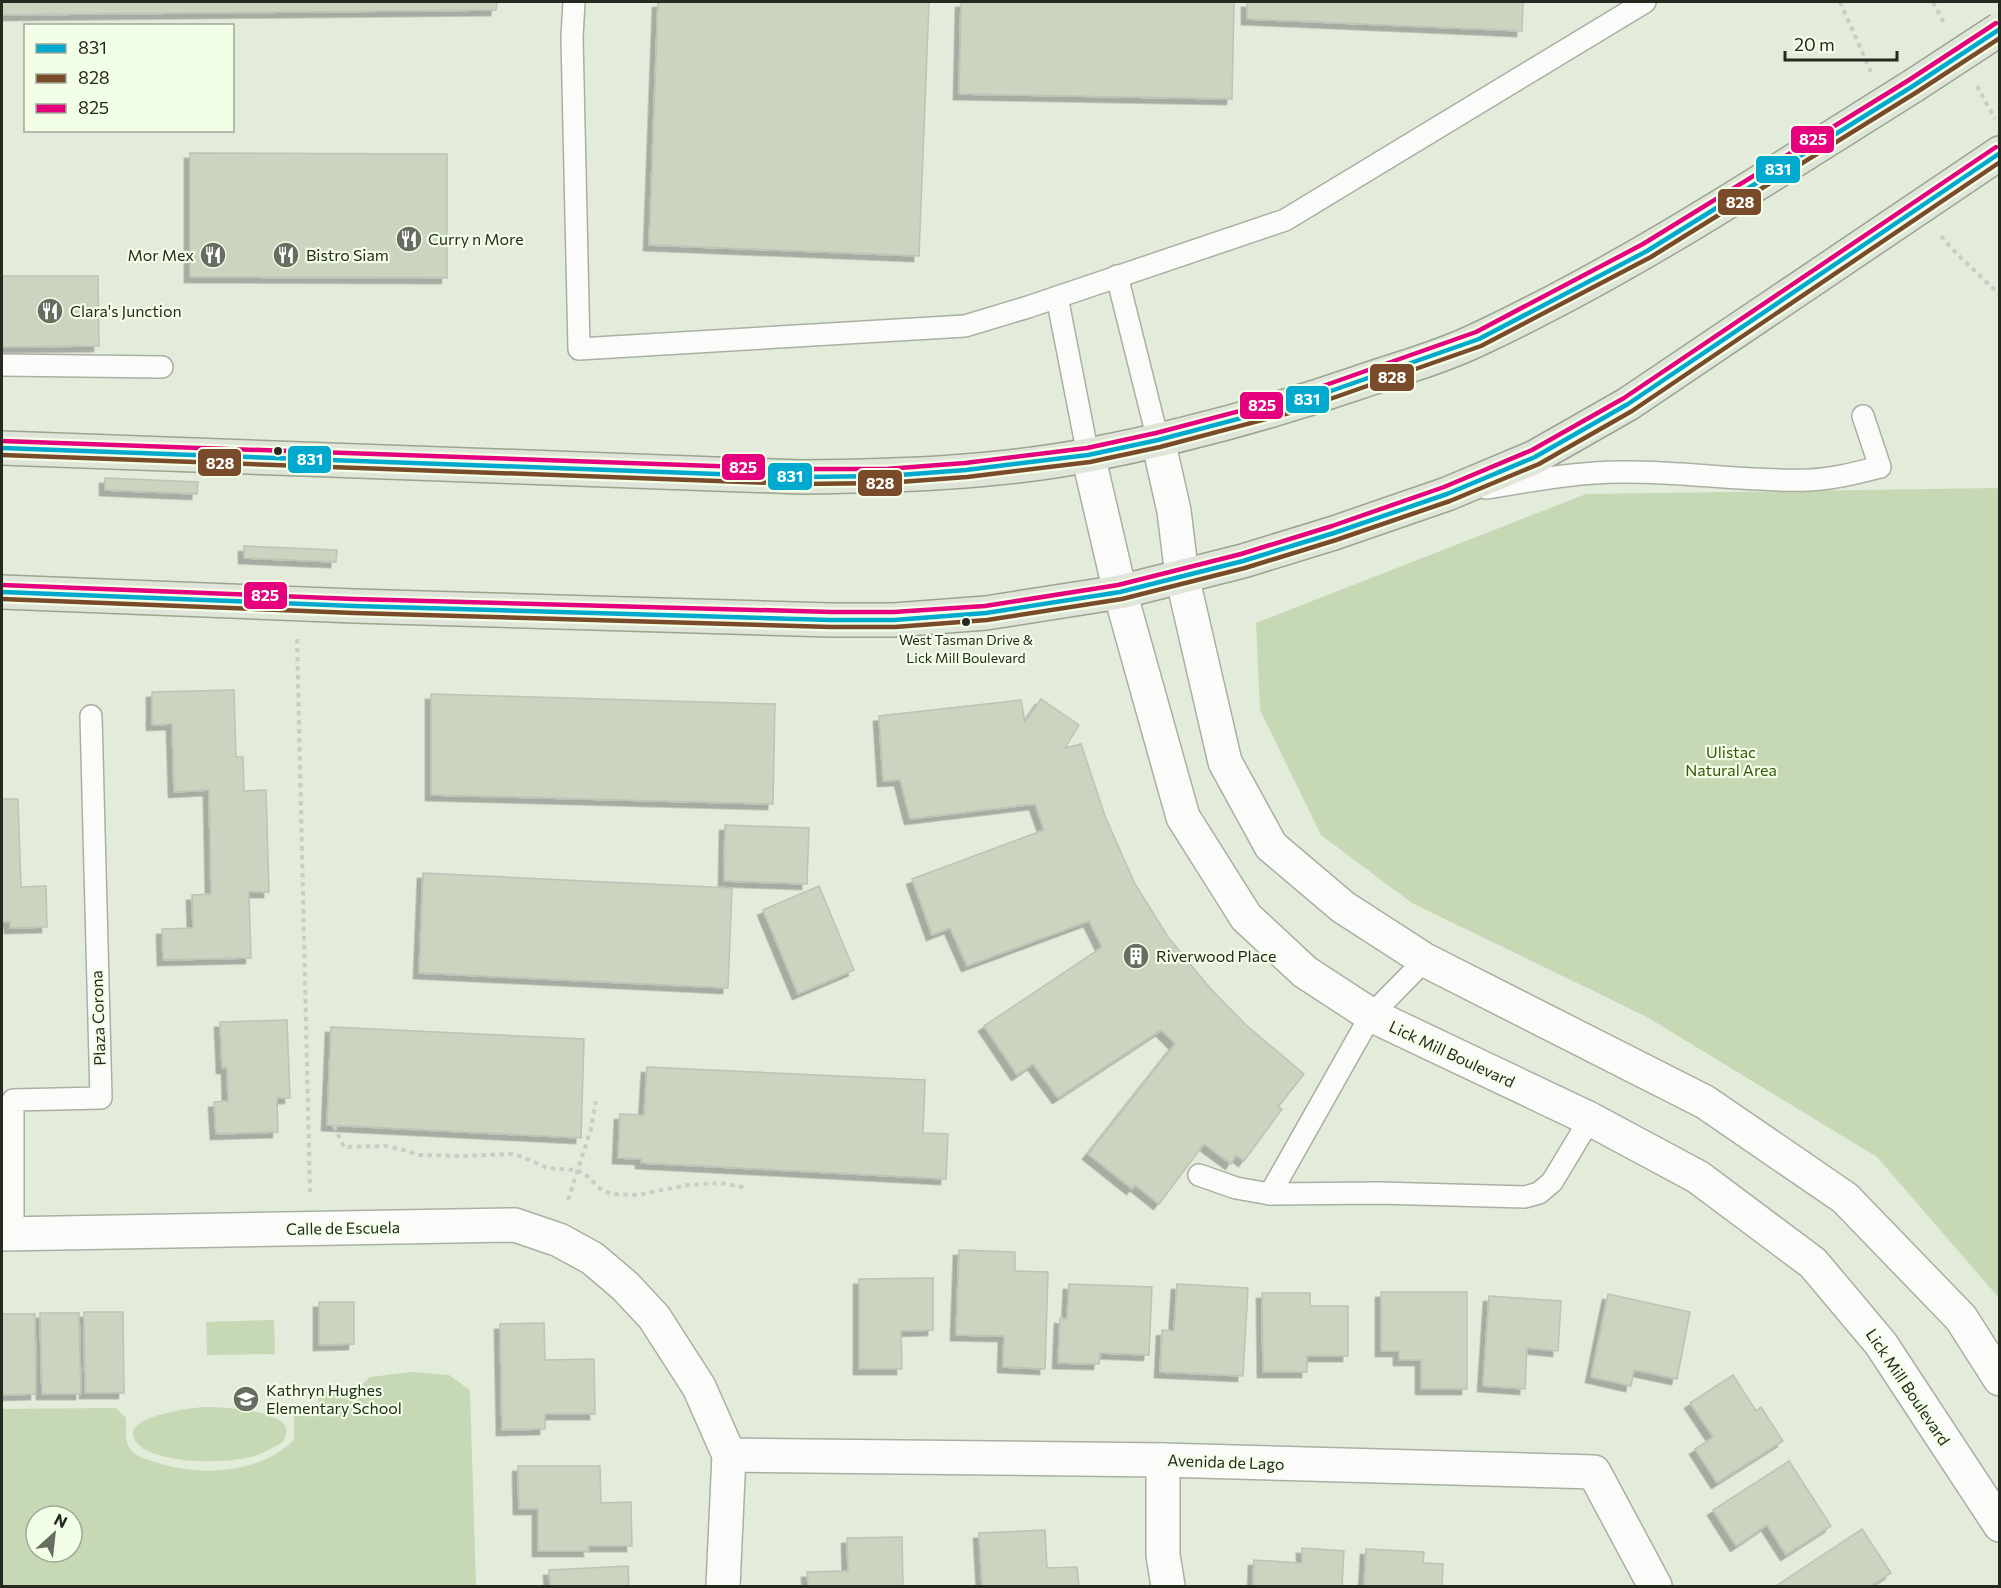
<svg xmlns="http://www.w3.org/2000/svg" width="2001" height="1588" viewBox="0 0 2001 1588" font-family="Commissioner,sans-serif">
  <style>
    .green { fill: #c6d8b4; fill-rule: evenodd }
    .building { fill: #cad4bf; stroke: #bcc3b7; stroke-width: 1.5; filter: url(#shadow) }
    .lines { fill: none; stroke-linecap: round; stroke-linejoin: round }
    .service-casing { stroke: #a9b0a3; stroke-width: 24 }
    .minor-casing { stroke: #a9b0a3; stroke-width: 36 }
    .secondary-casing { stroke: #a9b0a3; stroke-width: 36 }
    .primary-casing { stroke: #9aa48e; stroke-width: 36 }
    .path { stroke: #cacdc7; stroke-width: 4; stroke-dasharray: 4.5 4.5; stroke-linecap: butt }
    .service { stroke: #fbfcfa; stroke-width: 21 }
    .minor { stroke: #fbfcfa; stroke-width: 33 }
    .secondary { stroke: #fbfcfa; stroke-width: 33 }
    .primary { stroke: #e0e5da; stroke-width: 33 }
    .primary-bridge-casing { stroke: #9aa48e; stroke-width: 36; stroke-linecap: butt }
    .primary-bridge { stroke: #e0e5da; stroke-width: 33 }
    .bus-1-casing { stroke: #f2fee6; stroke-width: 9 }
    .bus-2-casing { stroke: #f2fee6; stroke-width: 9 }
    .bus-3-casing { stroke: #f2fee6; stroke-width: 9 }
    .bus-1 { stroke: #00a9ce; stroke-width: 4.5 }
    .bus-2 { stroke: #7a4b2a; stroke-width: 4.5 }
    .bus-3 { stroke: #e5007d; stroke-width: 4.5 }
    .bus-dot { fill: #242a1f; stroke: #f2fee6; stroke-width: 2 }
    .labels { text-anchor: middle; stroke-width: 4.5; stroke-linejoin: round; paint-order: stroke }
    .bus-label { font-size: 14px; fill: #242a1f; stroke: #f2fee6 }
    .poi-label { font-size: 16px; fill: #242a1f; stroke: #f2fee6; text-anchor: start }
    .park-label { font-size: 16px; fill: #39560d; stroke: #f2fee6 }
    .street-label { font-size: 16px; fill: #242a1f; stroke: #f2fee6 }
    .line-badge { stroke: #f2fee6; stroke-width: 2 }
    .badge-label { font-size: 16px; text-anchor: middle; font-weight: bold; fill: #fff }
  </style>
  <defs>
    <filter id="shadow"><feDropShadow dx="-5.5" dy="5.5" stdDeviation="0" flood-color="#0004"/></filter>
  </defs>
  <rect width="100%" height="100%" fill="#e3ebdb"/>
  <!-- green -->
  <g class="green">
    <path d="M1999 488H2000L1999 1298 1877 1157 1647 1017 1412 903 1321 835 1260 710 1256 623 1586 494Z"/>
    <path d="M274 1320 275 1354 207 1355 206 1322Z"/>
    <path d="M412 1372 449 1375 470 1390 476 1586H2V1409L116 1408 126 1418C126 1428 124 1442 131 1450 136 1457 147 1459 155 1462 198 1477 260 1474 294 1440V1414L319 1411 318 1392 353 1393 370 1377ZM36 1516H72V1552H36Z"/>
    <path d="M203 1407C219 1407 280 1409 286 1428 288 1432 285 1437 283 1442 274 1447 264 1453 254 1456 228 1464 156 1465 137 1443 115 1417 191 1408 203 1407Z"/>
  </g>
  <!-- building -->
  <g class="building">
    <path d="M2 2H497L496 10 2 15Z"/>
    <path d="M658 2H929L919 256 649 245Z"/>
    <path d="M961 2H1234L1232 99 959 94Z"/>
    <path d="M1247 2H1523L1522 31 1247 19Z"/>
    <path d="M190 153 447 154V278L190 277Z"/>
    <path d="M2 276H98L99 346 2 347Z"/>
    <path d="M105 478 198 482 197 494 105 490Z"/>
    <path d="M244 546 337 550 336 562 244 558Z"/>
    <path d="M234 690 236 757H243L244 791 266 790 269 892H249L251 958 163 960 162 929 193 928 192 895 211 894 209 790 174 792 172 724 152 725V692Z"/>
    <path d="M431 694 775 704 773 804 431 795Z"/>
    <path d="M1041 699 1079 725 1065 748 1081 744 1105 816 1135 884 1168 937 1210 988 1246 1025 1304 1074 1278 1107 1282 1109 1244 1161 1236 1155 1231 1164 1204 1144 1159 1204 1135 1185 1132 1189 1088 1154 1175 1044 1161 1030 1058 1098 1033 1064 1017 1075 984 1026 1102 947 1089 921 967 966 950 928 932 935 912 879 1044 830 1035 804 910 819 900 780 883 781 879 716 1021 700 1025 722Z"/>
    <path d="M2 799H18L21 887 46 886 47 927 10 928V922H2Z"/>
    <path d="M725 825 809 828 807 884 724 881Z"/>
    <path d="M423 873 732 888 728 988 419 973Z"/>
    <path d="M819 886 854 970 798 994 763 910Z"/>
    <path d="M287 1020 290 1098H277L278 1132 216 1134 214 1102 228 1101 227 1068H222L220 1022Z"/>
    <path d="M331 1027 584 1039 581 1138 327 1125Z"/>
    <path d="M647 1067 925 1080 923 1133 948 1134 946 1179 641 1163V1159L618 1158 620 1114 644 1115Z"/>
    <path d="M959 1250 1015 1252V1271L1048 1272 1045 1369 1003 1367 1004 1336 956 1335Z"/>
    <path d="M933 1278V1330L901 1331 902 1369H859V1279Z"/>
    <path d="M1069 1284 1152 1287 1149 1355 1100 1353 1099 1364 1058 1363 1060 1318 1067 1319Z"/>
    <path d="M1177 1284 1248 1288 1243 1376 1160 1372 1162 1330 1174 1331Z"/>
    <path d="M1381 1292H1467V1389H1421V1360H1399V1351H1381Z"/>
    <path d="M1262 1293H1310V1306H1348V1356H1307V1372H1263Z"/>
    <path d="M1608 1294 1690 1312 1677 1379 1634 1370 1631 1386 1591 1377Z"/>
    <path d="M1489 1296 1561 1301 1558 1351 1527 1348 1525 1389 1483 1386Z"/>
    <path d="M319 1302H354V1344L319 1345Z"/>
    <path d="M84 1312H123L124 1393H85Z"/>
    <path d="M40 1313H79L81 1394H42Z"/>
    <path d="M2 1314H35L36 1394 2 1395Z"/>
    <path d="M544 1323 545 1360 594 1359 595 1414H545V1429L502 1430 500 1324Z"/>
    <path d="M1733 1375 1756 1411 1761 1407 1783 1441 1717 1483 1695 1449 1713 1437 1690 1403Z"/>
    <path d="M1789 1461 1831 1526 1786 1555 1767 1525 1736 1546 1713 1510Z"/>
    <path d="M518 1466H600L601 1503 631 1502 632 1546H588L589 1551H538V1509H519Z"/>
    <path d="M1862 1529 1891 1573 1871 1586H1776Z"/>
    <path d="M1045 1530 1047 1568 1077 1567 1079 1586H982L979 1533Z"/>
    <path d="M902 1537 903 1586H808L807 1572 848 1571 847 1538Z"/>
    <path d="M1302 1548 1344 1551 1342 1586H1253L1254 1560 1302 1563Z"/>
    <path d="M1366 1549 1424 1552 1423 1563 1443 1564 1442 1586H1364Z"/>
    <path d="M628 1566 629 1586H550L549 1570Z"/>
  </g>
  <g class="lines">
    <defs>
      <g id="service">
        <path d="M574 2 572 37 579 349 965 326 1028 307 1285 220 1645 2"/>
        <path d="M1117 276 1158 440"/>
        <path d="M1057 297 1088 455"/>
        <path d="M2 365 162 367"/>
        <path d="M1486 488C1531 481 1576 472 1621 472 1684 471 1746 482 1808 480 1833 479 1856 473 1880 467L1863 416"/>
        <path d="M1199 1175 1236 1188 1270 1194 1379 1193 1525 1197 1539 1193 1552 1182 1590 1119"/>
        <path d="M1270 1194 1371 1015 1425 960"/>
        <path d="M13 1233V1100L101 1098 91 716"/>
      </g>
      <g id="minor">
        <path d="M2 1234 515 1225 559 1240 592 1258 625 1286 654 1317 699 1387 729 1455 723 1586"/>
        <path d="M729 1455 1163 1460 1594 1472 1655 1586"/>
        <path d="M1163 1460V1555L1168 1586"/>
      </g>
      <g id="secondary">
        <path d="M1158 440 1174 511 1182 576 1225 762 1271 846 1343 907 1425 960 1705 1102 1845 1198 1961 1318 2000 1379"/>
        <path d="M1088 455 1120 592 1183 817 1246 917 1305 972 1371 1015 1590 1119 1698 1177 1813 1263 1881 1344 2000 1525"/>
      </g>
      <g id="primary">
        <path d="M2 448 801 477C896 476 996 473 1089 455 1180 437 1270 413 1357 383 1398 369 1442 357 1481 338 1632 267 1772 174 1913 86"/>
        <path d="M2 592 354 606 831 620H894L986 613 1120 592 1243 561 1334 533 1447 494 1535 457 1628 404 2000 153"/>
      </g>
    </defs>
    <!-- service casing -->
    <use href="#service" class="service-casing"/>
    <!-- minor casing -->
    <use href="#minor" class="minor-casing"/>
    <!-- secondary casing -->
    <use href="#secondary" class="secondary-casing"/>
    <!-- primary casing -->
    <use href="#primary" class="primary-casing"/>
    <!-- path -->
    <g class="path">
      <path d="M1840 2 1871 72"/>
      <path d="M1933 2 1944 23"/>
      <path d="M1977 86 1995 119"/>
      <path d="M1941 236C1959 258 1980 275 2000 295"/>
      <path d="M297 639 310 1192"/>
      <path d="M334 1126 344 1147 385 1146 401 1149 419 1155 462 1156 510 1154 523 1157 547 1168 577 1170 590 1178 597 1187 611 1194 637 1195 688 1185 721 1183 748 1188"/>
      <path d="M568 1200 591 1129 596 1101"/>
    </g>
    <!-- service -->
    <use href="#service" class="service"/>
    <!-- minor -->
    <use href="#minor" class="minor"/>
    <!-- secondary -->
    <use href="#secondary" class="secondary"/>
    <!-- primary -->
    <use href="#primary" class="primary"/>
    <defs>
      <path id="primary-bridge" d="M1913 86 2000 29"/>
    </defs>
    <!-- primary-bridge casing -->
    <use href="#primary-bridge" class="primary-bridge-casing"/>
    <!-- primary-bridge -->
    <use href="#primary-bridge" class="primary-bridge"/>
    <defs>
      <g id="bus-1">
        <path d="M2 448 801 477 886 476 966 470 1088 455 1158 440 1291 405 1479 339 1647 251 1913 86 2000 29"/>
        <path d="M2 592 354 606 831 620H894L986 613 1120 592 1243 561 1334 533 1447 494 1535 457 1628 404 2000 153"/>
      </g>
      <g id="bus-2">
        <path d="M2 455 801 484 886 483 967 477 1090 462 1160 447 1293 412 1481 346 1651 257 1917 92 2000 38"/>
        <path d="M2 599 354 613 831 627H895L987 620 1122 599 1245 568 1336 540 1450 501 1539 464 1632 411 2000 162"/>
      </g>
      <g id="bus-3">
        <path d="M2 441 801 469H886L965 463 1087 448 1156 433 1289 398 1476 332 1643 244 1909 80 1996 23"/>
        <path d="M2 585 354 599 831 612H894L985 606 1118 585 1241 554 1332 526 1444 487 1532 450 1624 398 1996 147"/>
      </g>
    </defs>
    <!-- bus-1 casing -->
    <use href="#bus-1" class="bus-1-casing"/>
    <!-- bus-2 casing -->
    <use href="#bus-2" class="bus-2-casing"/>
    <!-- bus-3 casing -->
    <use href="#bus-3" class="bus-3-casing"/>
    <!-- bus-1 -->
    <use href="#bus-1" class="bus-1"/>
    <!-- bus-2 -->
    <use href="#bus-2" class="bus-2"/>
    <!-- bus-3 -->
    <use href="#bus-3" class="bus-3"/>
  </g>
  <!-- icons -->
  <defs>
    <symbol id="restaurant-disc" viewBox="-11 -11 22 22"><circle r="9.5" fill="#676e61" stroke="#f2fee6"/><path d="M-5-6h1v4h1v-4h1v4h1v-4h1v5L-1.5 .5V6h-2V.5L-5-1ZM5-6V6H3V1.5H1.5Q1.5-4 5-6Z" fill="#fff"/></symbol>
    <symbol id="building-disc" viewBox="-11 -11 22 22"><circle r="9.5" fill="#676e61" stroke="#f2fee6"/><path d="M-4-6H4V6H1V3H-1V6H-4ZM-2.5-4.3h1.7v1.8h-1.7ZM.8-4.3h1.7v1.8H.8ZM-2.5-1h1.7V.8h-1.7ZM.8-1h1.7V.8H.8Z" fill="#fff"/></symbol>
    <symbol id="school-disc" viewBox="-11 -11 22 22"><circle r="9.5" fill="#676e61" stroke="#f2fee6"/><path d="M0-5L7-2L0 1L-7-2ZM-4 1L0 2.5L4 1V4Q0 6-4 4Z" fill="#fff"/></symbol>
  </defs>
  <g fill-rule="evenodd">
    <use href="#restaurant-disc" x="394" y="224" width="30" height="30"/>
    <use href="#restaurant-disc" x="198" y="240" width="30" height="30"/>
    <use href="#restaurant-disc" x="271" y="240" width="30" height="30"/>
    <use href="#restaurant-disc" x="35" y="296" width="30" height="30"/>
    <use href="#building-disc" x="1121" y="941" width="30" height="30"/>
    <use href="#school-disc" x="231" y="1384" width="30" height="30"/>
  </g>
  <!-- markers -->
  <g class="bus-dot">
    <circle cx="278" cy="451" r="5"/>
    <circle cx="966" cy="622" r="5"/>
  </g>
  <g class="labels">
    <!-- bus labels -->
    <g class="bus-label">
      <text x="966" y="645">West Tasman Drive &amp;<tspan x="966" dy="18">Lick Mill Boulevard</tspan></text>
    </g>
    <!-- poi labels -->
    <g class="poi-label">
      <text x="428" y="245">Curry n More</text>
      <text x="194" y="261" text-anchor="end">Mor Mex</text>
      <text x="306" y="261">Bistro Siam</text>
      <text x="70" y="317">Clara's Junction</text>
      <text x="1156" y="962">Riverwood Place</text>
      <text x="266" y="1396">Kathryn Hughes<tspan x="266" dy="18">Elementary School</tspan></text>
    </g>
    <!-- park labels -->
    <g class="park-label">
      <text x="1731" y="758">Ulistac<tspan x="1731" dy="18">Natural Area</tspan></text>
    </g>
    <!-- street labels -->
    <g class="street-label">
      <text transform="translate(98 1018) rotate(-92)" y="6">Plaza Corona</text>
      <text transform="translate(1452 1054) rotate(25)" y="6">Lick Mill Boulevard</text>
      <text transform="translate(343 1228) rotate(-1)" y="6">Calle de Escuela</text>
      <text transform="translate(1908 1387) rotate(56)" y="6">Lick Mill Boulevard</text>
      <text transform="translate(1226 1462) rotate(2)" y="6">Avenida de Lago</text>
    </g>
  </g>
  <g class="line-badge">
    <rect x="1790" y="125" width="45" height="29" rx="6" fill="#e5007d"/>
    <rect x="1755" y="155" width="46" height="29" rx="6" fill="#00a9ce"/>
    <rect x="1717" y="188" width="45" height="28" rx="6" fill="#7a4b2a"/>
    <rect x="1369" y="363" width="46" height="29" rx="6" fill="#7a4b2a"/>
    <rect x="1285" y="385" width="45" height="29" rx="6" fill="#00a9ce"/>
    <rect x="1239" y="391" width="45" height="29" rx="6" fill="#e5007d"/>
    <rect x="287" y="445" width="45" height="29" rx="6" fill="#00a9ce"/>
    <rect x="197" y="448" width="45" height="29" rx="6" fill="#7a4b2a"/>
    <rect x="721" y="453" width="45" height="28" rx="6" fill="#e5007d"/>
    <rect x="767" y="462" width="46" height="29" rx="6" fill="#00a9ce"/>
    <rect x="857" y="469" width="46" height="28" rx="6" fill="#7a4b2a"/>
    <rect x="243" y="581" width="45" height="29" rx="6" fill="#e5007d"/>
  </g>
  <g class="badge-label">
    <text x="1813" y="145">825</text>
    <text x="1778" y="175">831</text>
    <text x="1740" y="208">828</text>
    <text x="1392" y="383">828</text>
    <text x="1307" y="405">831</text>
    <text x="1262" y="411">825</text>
    <text x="310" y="465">831</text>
    <text x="220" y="469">828</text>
    <text x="743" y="473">825</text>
    <text x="790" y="482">831</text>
    <text x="880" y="489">828</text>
    <text x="265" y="601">825</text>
  </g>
  <!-- border -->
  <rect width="2001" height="1588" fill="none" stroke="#242a1f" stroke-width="6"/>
  <!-- legend -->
  <rect x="24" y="24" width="210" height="108" fill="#f2fee6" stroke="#a0a996" stroke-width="1.5"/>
  <rect x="36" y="44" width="30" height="9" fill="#00a9ce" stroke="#a0a996" stroke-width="1.5"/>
  <text x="78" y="54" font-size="18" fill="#242a1f">831</text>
  <rect x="36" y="74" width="30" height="9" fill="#7a4b2a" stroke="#a0a996" stroke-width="1.5"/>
  <text x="78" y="84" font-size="18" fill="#242a1f">828</text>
  <rect x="36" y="104" width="30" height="9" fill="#e5007d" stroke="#a0a996" stroke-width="1.5"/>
  <text x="78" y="114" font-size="18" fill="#242a1f">825</text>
  <!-- north arrow -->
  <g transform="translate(54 1534) rotate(27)"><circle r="28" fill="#f2fee6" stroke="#a0a996" stroke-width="1.5"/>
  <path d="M0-4.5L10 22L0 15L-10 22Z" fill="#676e61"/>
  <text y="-9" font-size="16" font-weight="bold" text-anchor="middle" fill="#242a1f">N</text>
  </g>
  <!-- scale -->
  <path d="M1785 51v9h112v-9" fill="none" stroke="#242a1f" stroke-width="3"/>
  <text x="1794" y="51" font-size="18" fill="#242a1f" stroke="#f2fee6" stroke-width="4.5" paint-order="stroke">20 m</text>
</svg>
